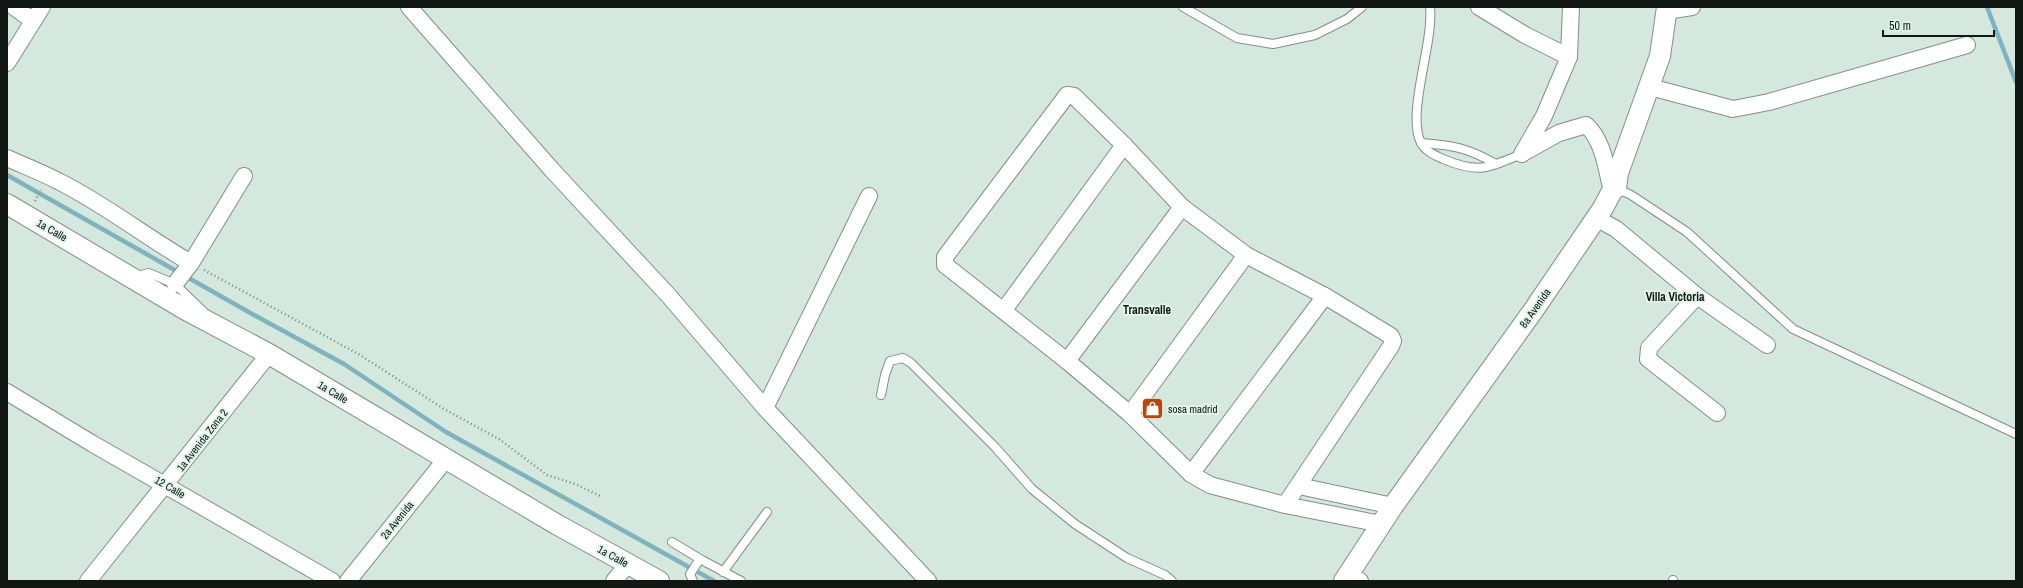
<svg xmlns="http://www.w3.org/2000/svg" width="2023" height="588" viewBox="0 0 2023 588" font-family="'Archivo Narrow',sans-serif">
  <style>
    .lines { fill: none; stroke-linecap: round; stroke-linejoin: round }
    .stream { stroke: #7db4be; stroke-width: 4.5 }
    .service-casing { stroke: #7e9186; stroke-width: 10 }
    .minor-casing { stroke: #7e9186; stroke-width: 18 }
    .tertiary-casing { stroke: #7e9186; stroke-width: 22 }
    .path { stroke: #7a8880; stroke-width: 2.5; stroke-dasharray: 1 3; stroke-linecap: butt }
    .service { stroke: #fff; stroke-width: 8 }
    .minor { stroke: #fff; stroke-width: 16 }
    .tertiary { stroke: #fff; stroke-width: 20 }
    .labels { text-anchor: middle; stroke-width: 4; stroke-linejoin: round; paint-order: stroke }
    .street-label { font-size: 11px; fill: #111814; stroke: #e1f5ea }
    .poi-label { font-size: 11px; fill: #111814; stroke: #e1f5ea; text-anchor: start }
    .neighbourhood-label { font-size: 12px; font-weight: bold; fill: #111814; stroke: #e1f5ea }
  </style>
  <rect width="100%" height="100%" fill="#d4e8dd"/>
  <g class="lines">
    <!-- stream -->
    <g class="stream">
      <path d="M1987 7 2016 82"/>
      <path d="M7 175 254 315 344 364 446 432 714 581"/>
    </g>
    <defs>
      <g id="service">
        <path d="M1183 7 1237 38 1273 44 1315 35 1347 19 1362 7"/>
        <path d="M1430 7C1434 43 1406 113 1421 143 1426 152 1435 155 1443 159 1479 174 1487 168 1522 154"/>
        <path d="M1421 143C1453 145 1468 148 1496 164"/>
        <path d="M1616 188 1631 195 1687 232 1793 329 2016 434"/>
        <path d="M133 277 149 273 175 284 206 314"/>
        <path d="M881 395 885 375 890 361 903 358 911 363 995 447 1032 489 1075 524 1127 558 1165 575 1172 581"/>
        <path d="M672 542 700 559"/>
        <path d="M723 572 767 512"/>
        <path d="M1673 580V581"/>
        <path d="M693 581 690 574 700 559 741 581"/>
      </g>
      <g id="minor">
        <path d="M14 7 33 21"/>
        <path d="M409 7 552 170 668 295 765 408 928 581"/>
        <path d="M1479 7 1525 35 1569 57"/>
        <path d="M1666 11 1692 7"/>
        <path d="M7 63 42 7"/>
        <path d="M1650 87 1733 109 1769 102 1967 45"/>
        <path d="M1523 153 1559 133 1586 125C1604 141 1606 169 1612 191"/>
        <path d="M1522 154 1544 116 1569 57 1571 7"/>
        <path d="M7 158C25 166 43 173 60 182 106 205 147 238 191 263"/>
        <path d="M1596 218 1616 229 1697 296 1767 345"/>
        <path d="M175 284 191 263 244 176"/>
        <path d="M1697 296 1649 348 1648 359 1717 413"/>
        <path d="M1004 310 1124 145"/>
        <path d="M1067 361 1182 207"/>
        <path d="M7 392 93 444 332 581"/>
        <path d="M765 408 869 196"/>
        <path d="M1130 414 1246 255"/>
        <path d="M1191 474 1325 296"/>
        <path d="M1299 486 1393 506"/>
        <path d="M1285 505 1391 346 1393 341 1391 336 1325 296 1246 255 1182 207 1124 145 1074 96 1067 95 945 257V265L1067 361 1130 414 1191 474 1210 485 1285 505 1381 524"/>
        <path d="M1348 574 1360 581"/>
        <path d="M88 581 269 354"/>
        <path d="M348 581 446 459"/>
        <path d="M614 581 628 564"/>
      </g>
      <g id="tertiary">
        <path d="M7 204 186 310 269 354 556 524 659 581"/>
        <path d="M1344 581 1393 506 1535 308 1603 208 1612 191 1616 188 1618 173 1660 56 1667 7"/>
      </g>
    </defs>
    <!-- service casing -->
    <use href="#service" class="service-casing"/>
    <!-- minor casing -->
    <use href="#minor" class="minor-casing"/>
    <!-- tertiary casing -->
    <use href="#tertiary" class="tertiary-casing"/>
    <!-- path -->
    <g class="path">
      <path d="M35 201 41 190"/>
      <path d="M204 270 360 355 444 409 499 439 547 475 575 484 600 496"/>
    </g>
    <!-- service -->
    <use href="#service" class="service"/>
    <!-- minor -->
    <use href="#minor" class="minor"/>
    <!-- tertiary -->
    <use href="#tertiary" class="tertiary"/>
  </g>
  <!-- icons -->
  <defs>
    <symbol id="shop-square" viewBox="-11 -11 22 22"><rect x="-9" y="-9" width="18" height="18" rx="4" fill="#c64000" stroke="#e1f5ea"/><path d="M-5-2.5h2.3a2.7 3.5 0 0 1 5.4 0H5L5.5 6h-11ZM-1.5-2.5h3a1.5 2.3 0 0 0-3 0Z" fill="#fff"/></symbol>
  </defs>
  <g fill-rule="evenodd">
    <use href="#shop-square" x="1140" y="396" width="25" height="25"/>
  </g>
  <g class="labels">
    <!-- street labels -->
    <g class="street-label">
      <text transform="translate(52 230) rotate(30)" y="4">1a Calle</text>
      <text transform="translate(1535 308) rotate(-55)" y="4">8a Avenida</text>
      <text transform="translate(333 392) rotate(31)" y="4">1a Calle</text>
      <text transform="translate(202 440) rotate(-52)" y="4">1a Avenida Zona 2</text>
      <text transform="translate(170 487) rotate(30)" y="4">12 Calle</text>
      <text transform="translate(397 520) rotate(-51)" y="4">2a Avenida</text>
      <text transform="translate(613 556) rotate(29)" y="4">1a Calle</text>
    </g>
    <!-- poi labels -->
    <g class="poi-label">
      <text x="1168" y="413">sosa madrid</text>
    </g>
    <!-- neighbourhood labels -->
    <g class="neighbourhood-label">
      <text x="1675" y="301">Villa Victoria</text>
      <text x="1147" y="314">Transvalle</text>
    </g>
  </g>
  <!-- border -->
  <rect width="2023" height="588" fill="none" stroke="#111814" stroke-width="16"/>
  <!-- scale -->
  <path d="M1883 30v6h111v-6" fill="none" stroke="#111814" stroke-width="2"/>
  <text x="1889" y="30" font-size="12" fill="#111814" stroke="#e1f5ea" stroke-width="3" paint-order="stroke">50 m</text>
</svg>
